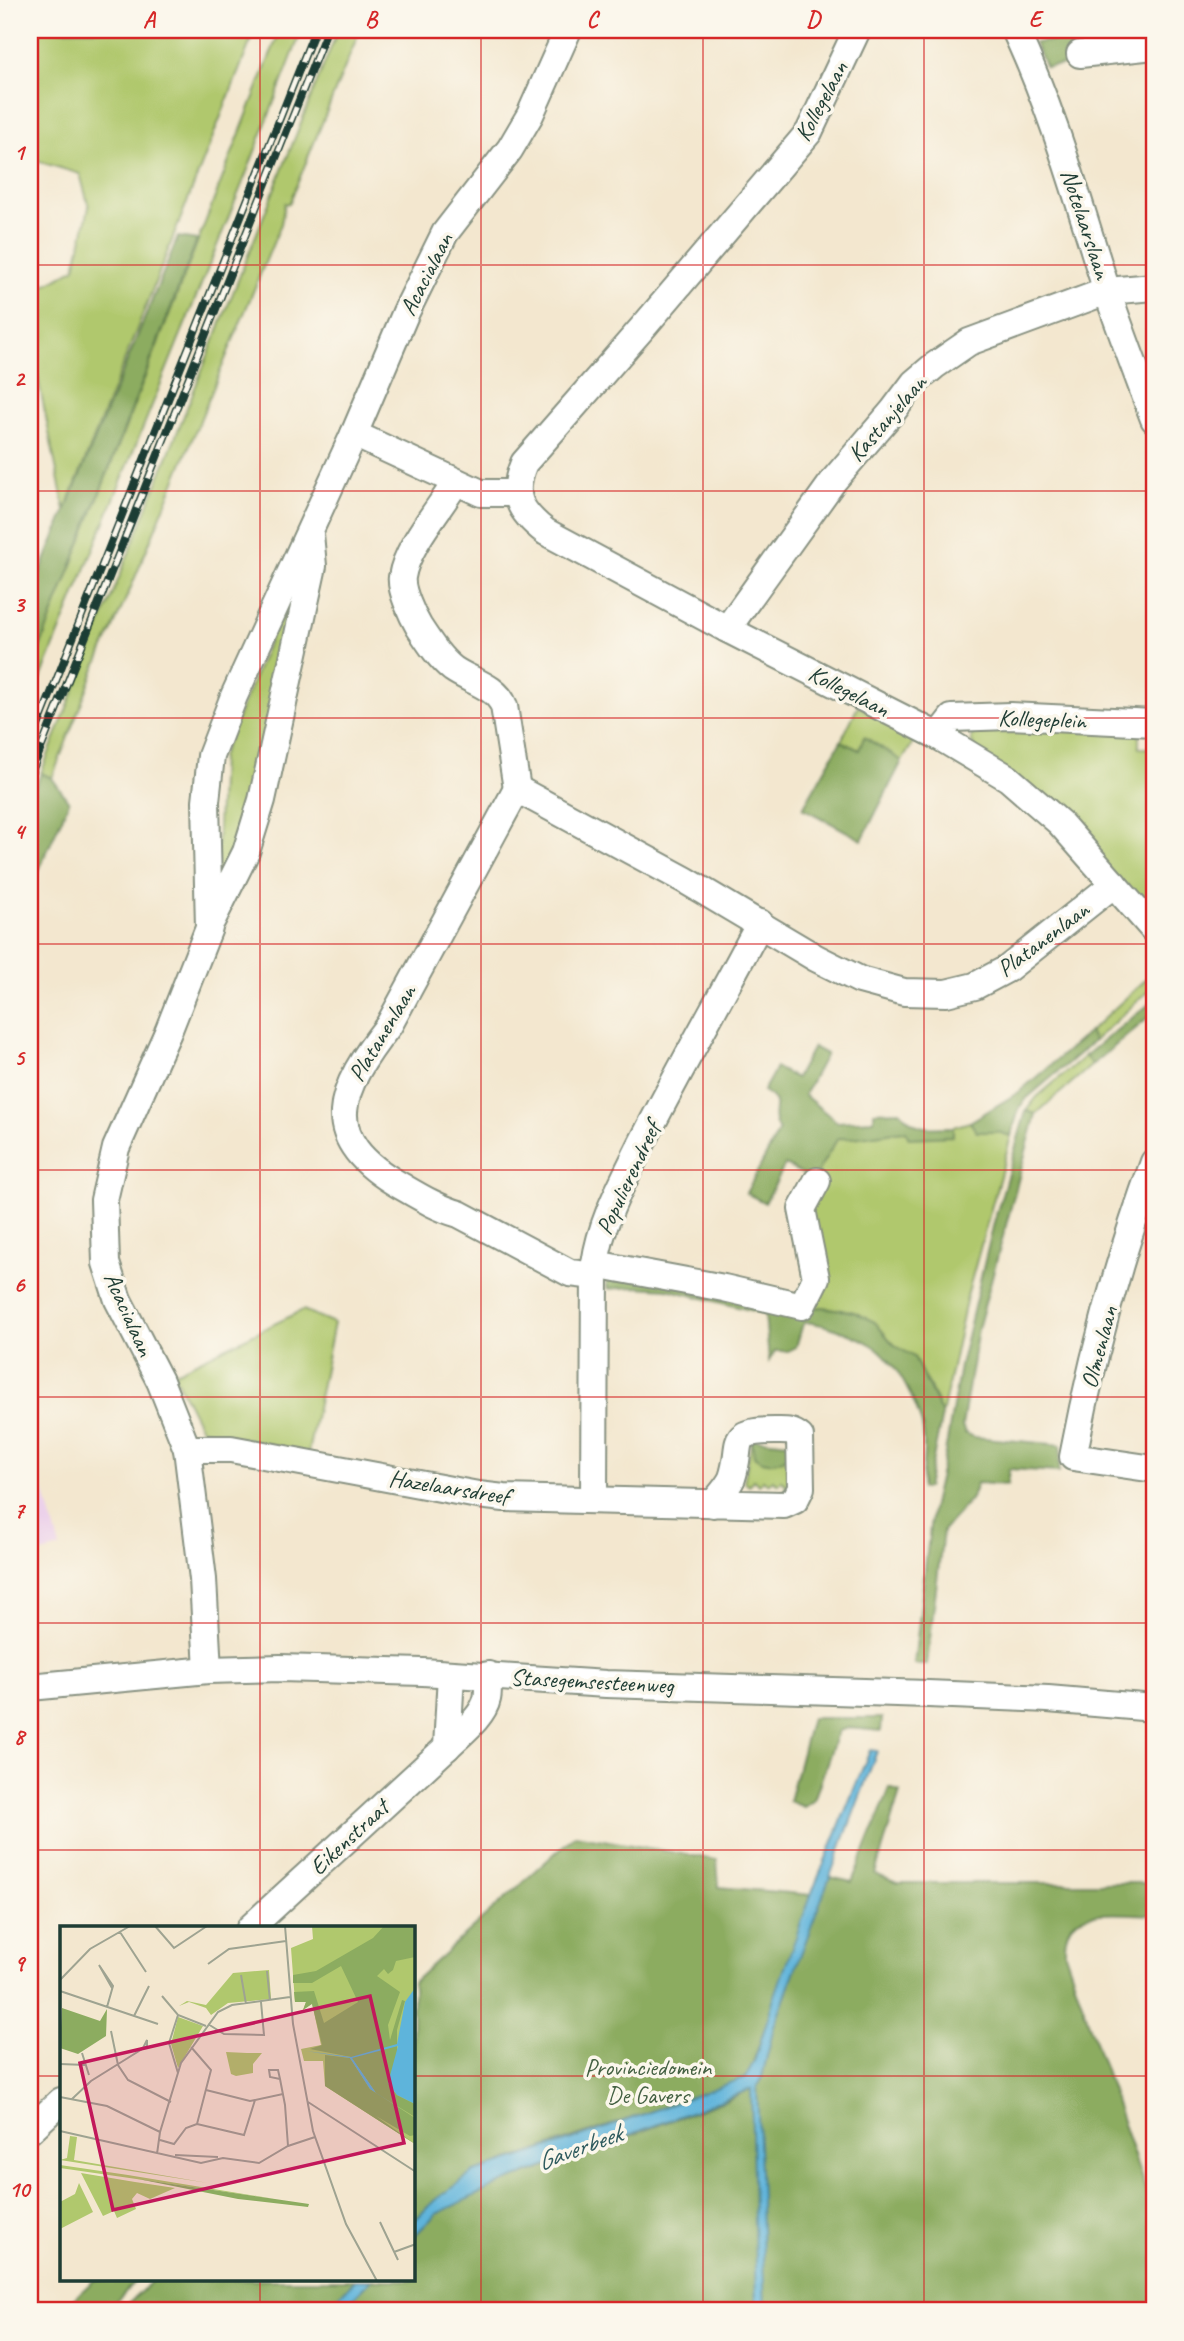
<svg xmlns="http://www.w3.org/2000/svg" width="1184" height="2341" viewBox="0 0 1184 2341" font-family="Caveat,sans-serif">
  <style>
    .built { fill: #ecd1ea }
    .green { fill: #b0c86d; stroke: #688250; stroke-width: 2 }
    .forest { fill: #8cac60; stroke: #56744a; stroke-width: 2 }
    .water { fill: #5eb4db; stroke: #3e7888; stroke-width: 2 }
    .lines { fill: none; stroke-linecap: round; stroke-linejoin: round }
    .minor-casing { stroke: #899282; stroke-width: 30 }
    .minor { stroke: #fff; stroke-width: 26 }
    .rail-casing { stroke: #1f3d34; stroke-width: 8 }
    .rail { stroke: #fbf7ec; stroke-width: 5; stroke-dasharray: 16; stroke-linecap: butt }
    .grid { fill: none; stroke: #d62828; stroke-width: 2; stroke-opacity: 0.55 }
    .labels { text-anchor: middle; stroke-width: 7; stroke-linejoin: round; paint-order: stroke }
    .street-label { font-size: 24px; fill: #1f3d34; stroke: #fbf7ec }
    .park-label { font-size: 24px; fill: #436042; stroke: #fbf7ec }
    .water-label { font-size: 26px; font-style: italic; fill: #2f5b5e; stroke: #fbf7ec }
    .inset-road { fill: none; stroke: #9ea391; stroke-width: 2 }
    .view { fill: #c2185b; fill-opacity: 0.15; stroke: #c2185b; stroke-width: 3.5 }
    .inset-edge { fill: none; stroke: #1f3d34; stroke-width: 3.5 }
    .neatline { fill: none; stroke: #d62828; stroke-width: 2.5 }
    .grid-label { font-size: 23px; text-anchor: middle; font-weight: bold; fill: #d62828 }
  </style>
  <rect width="100%" height="100%" fill="#fbf7ec"/>
  <filter id="ink" filterUnits="userSpaceOnUse"><feTurbulence type="fractalNoise" baseFrequency=".0143" numOctaves="2"/><feDisplacementMap in="SourceGraphic" scale="14" xChannelSelector="R" yChannelSelector="G"/><feConvolveMatrix kernelMatrix="1 2 1 2 8 2 1 2 1" color-interpolation-filters="sRGB"/></filter>
  <filter id="wash" filterUnits="userSpaceOnUse"><feTurbulence type="fractalNoise" baseFrequency=".00686" numOctaves="4" result="noise"/><feDisplacementMap in="SourceGraphic" scale="28" xChannelSelector="R" yChannelSelector="G"/><feGaussianBlur stdDeviation="1.57" result="paint"/><feColorMatrix in="noise" values="0 0 0 0 0 0 0 0 0 0 0 0 0 0 0 0 0 1.4 0 .05"/><feComposite in="paint" operator="in"/></filter>
  <g filter="url(#wash)">
    <rect width="100%" height="100%" fill="#f3e7cf"/>
    <!-- built -->
    <path class="built" d="M30 1440 60 1548 30 1556Z"/>
    <!-- green -->
    <g class="green">
      <path d="M30 30H255L65 511 30 339V292L51 282 75 268 89 207 80 174 30 159Z"/>
      <path d="M280 30H302L245 177 30 705V673Z"/>
      <path d="M338 30H360L289 204 285 203 281 224 132 585 96 666 52 778 41 773Z"/>
      <path d="M300 591 232 872 216 874 221 757 285 602Z"/>
      <path d="M858 706 917 736 902 761 865 737 859 750 841 741Z"/>
      <path d="M973 726 1139 732V748H1154V913L974 747 971 740Z"/>
      <path d="M1154 972V986L1094 1041 1089 1032Z"/>
      <path d="M1085 1056 1092 1065 1036 1114 1026 1111 1037 1097Z"/>
      <path d="M970 1122 977 1132H998L1011 1136 967 1296 942 1415 931 1389 908 1353 901 1351 884 1334 854 1312 822 1307 811 1308 807 1209 813 1179 838 1138C854 1139 867 1134 882 1132 906 1129 930 1133 953 1135V1127Z"/>
      <path d="M303 1310 334 1323 308 1453 201 1429 173 1373Z"/>
      <path d="M752 1439 788 1456 796 1481 778 1499 787 1486 781 1480 778 1484 773 1480 768 1484 763 1480 759 1485 753 1480 749 1485 744 1481Z"/>
    </g>
    <!-- forest -->
    <g class="forest">
      <path d="M1069 39 1074 64 1046 67 1034 43Z"/>
      <path d="M178 237 197 240 30 673V597Z"/>
      <path d="M864 737 902 761 862 840 803 808 841 741 859 750Z"/>
      <path d="M41 773 52 778 69 802 30 890V801Z"/>
      <path d="M1154 1000V1013L1092 1065 1085 1056Z"/>
      <path d="M1089 1032 1094 1041 1026 1099 1019 1109 1011 1136 998 1132H977L970 1122 1019 1092Z"/>
      <path d="M813 1047 826 1054 804 1095 837 1122 874 1120V1112L900 1111C918 1132 928 1127 953 1127V1136L909 1138 906 1131C884 1132 859 1140 838 1138L813 1179 785 1165 765 1203 746 1193 779 1131C766 1109 787 1105 763 1091L776 1068 796 1078Z"/>
      <path d="M1026 1111 1036 1114 978 1329 962 1426 965 1433 974 1437 1061 1445 1059 1472 1009 1469 1007 1485 977 1483C972 1505 956 1512 943 1531L927 1664H914L932 1509 945 1453 960 1366 994 1222Z"/>
      <path d="M606 1273 811 1308 822 1307 854 1312 875 1322 893 1344 914 1357 942 1415 927 1488H921C922 1472 925 1455 924 1439 922 1411 896 1359 872 1345 856 1335 825 1324 805 1322L802 1327 796 1347 788 1351H775L769 1361 765 1314 667 1289 636 1287 607 1289Z"/>
      <path d="M752 1439 789 1443 788 1456C776 1464 765 1465 754 1456Z"/>
      <path d="M811 1718H882L881 1731 848 1728 838 1731 814 1800 804 1807 789 1801Z"/>
      <path d="M890 1788 900 1792 875 1874 897 1883H1154V1915C1134 1915 1082 1907 1070 1927 1065 1935 1065 1944 1065 1953L1154 2215V2311H340L371 2280H413V2237L436 2214 497 2185 729 2099 757 2086 762 2077 774 2026 829 1877 852 1882Z"/>
      <path d="M575 1835 717 1860 719 1887 811 1895 750 2071 746 2077 728 2085 474 2172 435 2200 413 2222V1982Z"/>
      <path d="M94 2280H137L107 2311H61Z"/>
      <path d="M153 2280H355L324 2311H121Z"/>
    </g>
    <!-- water -->
    <g class="water">
      <path d="M870 1750 877 1751 774 2026 762 2077 757 2086 765 2311H756L751 2089 497 2185 436 2214 413 2237V2222L435 2200 474 2172 578 2138 746 2077 755 2059 774 1998 811 1895Z"/>
      <path d="M355 2280H371L340 2311H324Z"/>
    </g>
  </g>
  <g filter="url(#ink)">
    <g class="lines">
      <defs>
        <g id="minor">
          <path d="M857 30 809 132 645 325 524 463C510 496 520 512 546 532L727 629 938 736 1008 778 1060 823 1154 930"/>
          <path d="M1015 30C1054 113 1078 201 1106 288 1121 332 1138 376 1154 419"/>
          <path d="M1080 54 1154 46"/>
          <path d="M354 434 481 493H517"/>
          <path d="M459 484 452 488C436 513 406 549 402 577 400 590 413 617 419 627 429 642 439 658 453 669 470 681 496 686 504 706L517 789"/>
          <path d="M727 629 834 480 893 411 914 383 934 366 969 342 1107 291 1154 287"/>
          <path d="M938 736 952 718 1010 716 1154 723"/>
          <path d="M212 920 246 852 262 800 313 566 310 534"/>
          <path d="M1154 1162C1119 1257 1092 1357 1073 1457L1154 1469"/>
          <path d="M595 1264 724 1288 802 1306 816 1278 802 1209 817 1181"/>
          <path d="M595 1276 570 1273 459 1214C438 1208 420 1197 401 1186 316 1138 338 1090 389 1025L517 789 685 880 816 958 860 980 904 992 946 993 975 986 1007 969 1114 884"/>
          <path d="M187 1449H231L478 1495 504 1498 784 1505 795 1500 801 1488 800 1437C792 1430 785 1431 775 1431 725 1431 744 1443 732 1478 728 1487 719 1496 713 1504"/>
          <path d="M594 1500 595 1264C601 1221 622 1184 641 1145 679 1070 721 997 760 923"/>
          <path d="M208 1670 203 1579 187 1449 160 1381 118 1300 106 1263 104 1200 116 1148 168 1032 209 928 206 801 211 756 234 696 354 434 406 312 445 233 510 149 530 115 568 30"/>
          <path d="M30 1687 208 1670 280 1668 423 1672 606 1684 928 1694 1048 1699 1154 1708"/>
          <path d="M447 1747 451 1674"/>
          <path d="M250 1928 447 1747C460 1734 483 1717 487 1699 489 1692 487 1683 488 1675"/>
          <path d="M30 2130 61 2101"/>
        </g>
      </defs>
      <!-- minor casing -->
      <use href="#minor" class="minor-casing"/>
      <!-- minor -->
      <use href="#minor" class="minor"/>
      <defs>
        <g id="rail">
          <path d="M30 746 315 30"/>
          <path d="M30 776 327 30"/>
        </g>
      </defs>
      <!-- rail casing -->
      <use href="#rail" class="rail-casing"/>
      <!-- rail -->
      <use href="#rail" class="rail"/>
    </g>
  </g>
  <!-- grid -->
  <path class="grid" d="M260 30V1928M481 30V2311M703 30V2311M924 30V2311M30 265H1154M30 491H1154M30 718H1154M30 944H1154M30 1170H1154M30 1397H1154M30 1623H1154M30 1850H1154M30 2076H61M413 2076H1154M260 2280V2311"/>
  <g class="labels">
    <!-- street labels -->
    <g class="street-label">
      <text transform="translate(821 101) rotate(-62)" y="8">Kollegelaan</text>
      <text transform="translate(1086 224) rotate(72)" y="8">Notelaarslaan</text>
      <text transform="translate(426 274) rotate(-63)" y="8">Acacialaan</text>
      <text transform="translate(887 418) rotate(-49)" y="8">Kastanjelaan</text>
      <text transform="translate(849 691) rotate(27)" y="8">Kollegelaan</text>
      <text transform="translate(1042 719) rotate(2)" y="8">Kollegeplein</text>
      <text transform="translate(1043 939) rotate(-37)" y="8">Platanenlaan</text>
      <text transform="translate(382 1033) rotate(-59)" y="8">Platanenlaan</text>
      <text transform="translate(628 1178) rotate(-65)" y="8">Populierendreef</text>
      <text transform="translate(129 1314) rotate(66)" y="8">Acacialaan</text>
      <text transform="translate(1099 1347) rotate(-75)" y="8">Olmenlaan</text>
      <text transform="translate(449 1487) rotate(9)" y="8">Hazelaarsdreef</text>
      <text transform="translate(592 1681) rotate(3)" y="8">Stasegemsesteenweg</text>
      <text transform="translate(349 1837) rotate(-43)" y="8">Eikenstraat</text>
    </g>
    <!-- park labels -->
    <g class="park-label">
      <text x="648" y="2075">Provinciedomein<tspan x="648" dy="28">De Gavers</tspan></text>
    </g>
    <!-- water labels -->
    <g class="water-label">
      <text transform="translate(579 2147) rotate(-20)" y="9">Gaverbeek</text>
    </g>
  </g>
  <!-- overview -->
  <g transform="translate(60 1926)">
    <rect width="355" height="355" fill="#f3e7cf"/>
    <path d="M252 0H355V218L265 160 263 135H244L241 123 261 119 252 77 243 84 246 76H235L231 22 253 13ZM209 44 211 73 168 77 151 89 146 82 129 76 119 80 127 75 146 79 173 47ZM118 91 143 100 118 142 111 118ZM166 126 187 127H202L193 138V147L176 150 171 148ZM10 210 17 211 14 234 148 257 0 234 7 232ZM0 239 68 249 215 273 0 242ZM21 247 75 256 115 262 90 273 77 267 72 273 76 283 57 292 54 285 43 290ZM19 257 33 286 0 303V276L15 268Z" fill="#b0c86d"/>
    <path d="M324 0H355V31L336 35 333 44 328 48 324 43 317 50 340 66 328 99 330 114 342 74 345 75 337 104V136L328 157 337 169 355 178V191L316 167 291 131 250 123 262 119 252 78 243 84 246 76H235L234 66 254 65 264 97 298 76 281 40 252 57H233V49L256 45 313 12ZM2 82 40 95 47 83 46 110 18 128 0 122ZM265 129 290 132 310 163 355 192V209L350 210 316 190 355 218 265 160ZM78 253 215 273 249 278 248 281 178 273Z" fill="#8cac60"/>
    <path d="M355 62V178L337 169 328 157 338 120 292 132 316 167 355 192 310 163 290 132 246 125 291 131 337 118 345 76Z" fill="#5eb4db"/>
    <path class="inset-road" d="M95 0 114 22 147 0M225 0 233 98 253 205 286 298 317 355M60 6 86 46M148 38 169 23 226 15M207 45 210 75M181 49 186 78M0 54 30 23 70 0M0 65 98 98M102 70 118 89 146 100M47 81 53 60 39 39 52 62M74 90 89 60M148 98 164 108 204 109 201 76M51 105 58 139 68 154 111 176M131 121 151 144 137 198 184 209 195 174M22 127 29 149M0 138 26 139M118 147 109 117 118 89M220 153 210 151 209 144H218L220 153 225 179 228 220M146 164 190 175 223 168M0 171 47 180 100 206 121 137 158 86 172 79 230 71M12 173 31 155 87 120V114L83 122M248 176 356 246M0 205 141 237 163 232 199 237 228 220 255 211M100 214 114 218 126 202 137 198M97 228 100 206M115 229 158 231M320 296 338 334M334 326 356 318"/>
    <path class="view" d="M310 70 344 217 53 284 20 137Z"/>
    <rect width="355" height="355" class="inset-edge"/>
  </g>
  <!-- margin -->
  <rect width="1184" height="2341" fill="none" stroke="#fbf7ec" stroke-width="77"/>
  <rect x="38" y="38" width="1108" height="2264" class="neatline"/>
  <g class="grid-label">
    <text x="149" y="27">A</text>
    <text x="371" y="27">B</text>
    <text x="592" y="27">C</text>
    <text x="813" y="27">D</text>
    <text x="1035" y="27">E</text>
    <text x="19" y="160">1</text>
    <text x="19" y="386">2</text>
    <text x="19" y="612">3</text>
    <text x="19" y="839">4</text>
    <text x="19" y="1065">5</text>
    <text x="19" y="1292">6</text>
    <text x="19" y="1518">7</text>
    <text x="19" y="1744">8</text>
    <text x="19" y="1971">9</text>
    <text x="19" y="2197">10</text>
  </g>
</svg>
